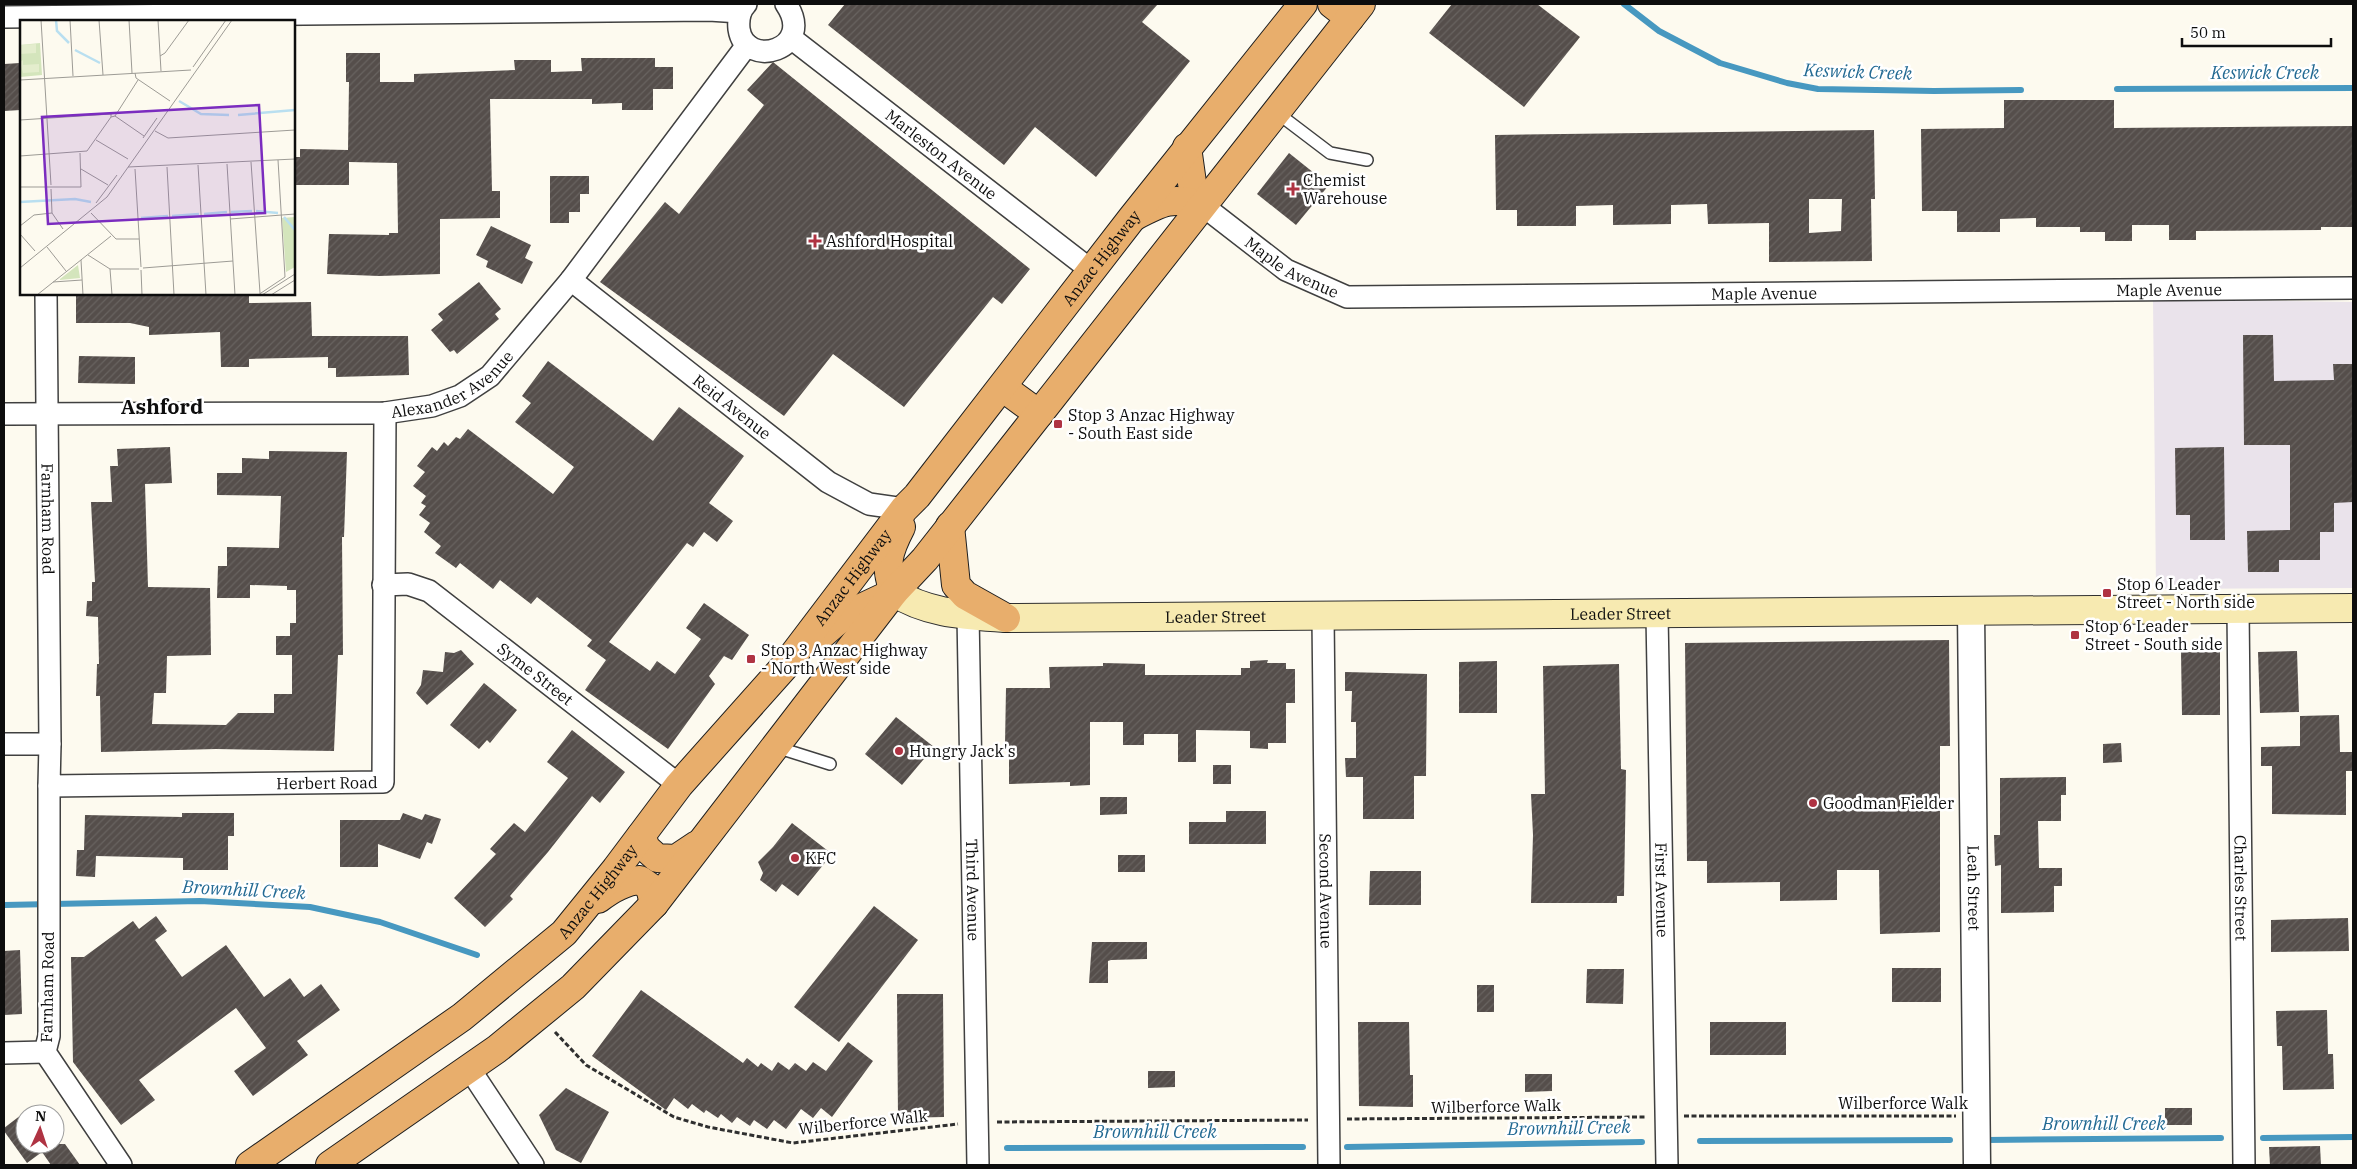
<svg xmlns="http://www.w3.org/2000/svg" width="2357" height="1169" viewBox="0 0 2357 1169" font-family="'IBM Plex Serif',serif">
  <style>
    .industrial { fill: #eae3eb }
    .lines { fill: none; stroke-linecap: round; stroke-linejoin: round }
    .stream { stroke: #4798c0; stroke-width: 6 }
    .building { fill: url(#building-hatch); fill-rule: evenodd }
    .service-casing { stroke: #404040; stroke-width: 14 }
    .minor-casing { stroke: #404040; stroke-width: 24 }
    .tertiary-casing { stroke: #404040; stroke-width: 29 }
    .secondary-casing { stroke: #2f2f2f; stroke-width: 30 }
    .trunk-casing { stroke: #1e1e1e; stroke-width: 30 }
    .path { stroke: #2f2f2f; stroke-width: 3; stroke-dasharray: 5 2.5; stroke-linecap: butt }
    .service { stroke: #fff; stroke-width: 11 }
    .minor { stroke: #fff; stroke-width: 21 }
    .tertiary { stroke: #fff; stroke-width: 26 }
    .secondary { stroke: #f7eab1; stroke-width: 28 }
    .trunk { stroke: #e8ae6c; stroke-width: 28 }
    .poi-dot { fill: #af3342; stroke: #fff; stroke-width: 2 }
    .labels { text-anchor: middle; stroke-width: 5; stroke-linejoin: round; paint-order: stroke }
    .street-label { font-size: 16px; fill: #0d0d0d; stroke: #fff }
    .poi-label { font-size: 16px; fill: #0d0d0d; stroke: #fff; text-anchor: start }
    .water-label { font-size: 18px; font-style: italic; fill: #236a93; stroke: #fff }
    .district-label { font-size: 21px; font-weight: bold; fill: #0d0d0d; stroke: #fff }
    .inset-river { fill: none; stroke: #b9dff0; stroke-width: 2.5 }
    .inset-road { fill: none; stroke: #9d9b95; stroke-width: 1 }
    .view { fill: #7b2cbf; fill-opacity: 0.15; stroke: #7b2cbf; stroke-width: 2.5 }
    .inset-edge { fill: none; stroke: #0d0d0d; stroke-width: 2.5 }
  </style>
  <defs>
    <pattern id="building-hatch" width="6" height="6" patternUnits="userSpaceOnUse" patternTransform="scale(1.25)"><rect width="6" height="6" fill="#554e4b"/><path d="M-1 1l2-2M0 6l6-6M5 7l2-2" fill="none" stroke="#686360"/></pattern>
  </defs>
  <rect width="100%" height="100%" fill="#fdfaef"/>
  <!-- industrial -->
  <path class="industrial" d="M2153 299 2353 302V588L2156 589Z"/>
  <g class="lines">
    <!-- stream -->
    <g class="stream">
      <path d="M1624 4 1659 31 1720 63 1787 83 1818 89 1934 91 2021 90"/>
      <path d="M2117 89 2353 88"/>
      <path d="M4 905 200 901 310 907 380 922 477 955"/>
      <path d="M2263 1138 2353 1137"/>
      <path d="M1986 1140 2221 1138"/>
      <path d="M1700 1141 1950 1140"/>
      <path d="M1347 1147 1642 1142"/>
      <path d="M1007 1148 1303 1147"/>
    </g>
  </g>
  <!-- building -->
  <g class="building">
    <path d="M845 4H1158L1142 22 1190 61 1096 177 1035 127 1004 165 828 25Z"/>
    <path d="M1452 4H1537L1580 37 1524 107 1429 33Z"/>
    <path d="M346 53H380V82H414V74L515 70 514 60H551V72L582 71 581 58H655V67H673V89H653V110H622V103L592 104V99H490L492 191H500V218L440 219V274L379 276 327 274 329 234 389 235V233H398L397 163 349 162V185H294V157H300V149L348 150 349 82H346Z"/>
    <path d="M773 62 1030 269 1002 304 993 297 904 407 833 354 784 416 600 282 665 202 679 214 764 105 747 90Z"/>
    <path d="M20 63 21 110 4 111V64Z"/>
    <path d="M2004 100H2114V128L2353 126V227H2321V230L2196 231V240H2169V225H2132V241H2105V232H2080V227H2036V218L2000 219V232H1957V211H1922L1921 129 2004 128Z"/>
    <path d="M1874 130 1875 199H1871L1872 261 1769 262V223L1708 224 1707 204 1671 205V224L1613 225V205L1576 206V226H1517V210H1496L1495 135ZM1809 199H1842L1841 231 1809 233Z"/>
    <path d="M1289 153 1329 185 1296 225 1257 194Z"/>
    <path d="M550 176H589V194H580V212H569V223H550Z"/>
    <path d="M491 226 531 245 525 258 533 262 522 284 486 267 488 261 476 255Z"/>
    <path d="M479 282 501 309 495 314 499 319 457 354 454 350 450 352 431 330 443 320 438 314Z"/>
    <path d="M76 294H249V303L311 302 312 336H408L409 375 336 377V368H328V357L249 359V367H221L220 332 149 335V327L130 323H76Z"/>
    <path d="M2243 335H2273L2274 381 2334 380 2333 364H2353V502L2334 503V532H2320V560H2279V572H2248L2247 531 2290 530V445H2244Z"/>
    <path d="M79 356 135 357V384L78 383Z"/>
    <path d="M548 361 653 441 679 407 744 456 709 503 733 521 717 542 704 532 693 547 687 543 609 642 650 671 657 661 675 674 701 639 686 628 704 603 749 635 732 660 724 656 709 676 715 684 668 749 585 690 606 660 587 646 592 640 537 597 531 604 500 580 493 589 460 563 456 568 435 553 441 546 424 532 430 523 419 515 426 506 421 503 426 496 413 486 425 472 417 466 432 447 437 451 444 442 448 446 456 437 460 439 468 429 553 494 574 467 515 422 531 403 522 396Z"/>
    <path d="M170 447 172 483 145 484 148 587 210 588 211 655 167 656 166 693H154L152 724 226 725 238 713H274V694H292V655H276V636H290V623H296V590H287V586L250 585V598H217L218 566H227V547L279 548 281 496 217 495V473H242V458L269 459V451L347 452 344 537H342L343 655H338L334 751 216 749 101 752 100 696H96L97 664H99L98 617 86 616 87 601H92V582H95L91 502H112L110 466H118L117 449Z"/>
    <path d="M2224 447 2225 540H2190V515H2176L2175 448Z"/>
    <path d="M1949 640 1950 746H1940V932L1880 934 1879 870H1837V900L1780 901V882L1707 883V861H1687L1685 643Z"/>
    <path d="M461 650 474 664 427 705 416 693 421 685 423 670 443 672 445 652 454 653Z"/>
    <path d="M2297 651 2299 712 2260 713 2258 652Z"/>
    <path d="M2181 652H2220V715H2182Z"/>
    <path d="M1268 660 1267 663H1286V669H1295V703H1286V743H1268V749L1250 748V731L1196 730V762H1178V734H1144V745H1123V722H1090V785L1070 786V782L1009 784V744H1005L1006 688H1050L1049 667 1103 666V663L1145 664V675H1241V668H1250V661Z"/>
    <path d="M1497 661V713H1459V662Z"/>
    <path d="M1619 664 1621 769 1626 770 1624 896H1617V903H1531L1533 835 1531 794H1545L1543 666Z"/>
    <path d="M1345 672 1427 674 1426 776H1414V819H1363V777H1346L1345 758H1356V722H1351L1352 691H1345Z"/>
    <path d="M484 683 517 710 490 743 487 740 479 749 450 725Z"/>
    <path d="M2339 715 2340 752H2353V771H2346V815L2272 814V766H2261V747L2300 746V716Z"/>
    <path d="M896 717 934 747 902 785 865 754Z"/>
    <path d="M572 730 625 772 600 803 592 796 548 852 510 896 513 899 485 927 454 898 496 854 490 849 514 823 525 832 568 778 547 762Z"/>
    <path d="M2121 743 2122 762 2103 763V744Z"/>
    <rect x="1213" y="765" width="18" height="19"/>
    <path d="M2066 777V795H2061V821H2038L2039 868H2062V886H2054V912L2001 913V865L1995 866 1994 835H2000V778Z"/>
    <path d="M1100 797H1127V814L1100 815Z"/>
    <path d="M1226 811H1266V844H1189V822H1226Z"/>
    <path d="M182 813H234V836H228V870H183V858L96 856 95 877 76 876 77 850H84L85 815 182 817Z"/>
    <path d="M403 813 422 820 425 814 441 819 432 844 427 842 420 859 378 844V867H340V820H400Z"/>
    <path d="M792 823 832 854 798 896 782 884 776 892 760 880 763 873 758 862 773 847Z"/>
    <rect x="1118" y="855" width="27" height="17"/>
    <path d="M1370 871H1421V905H1369Z"/>
    <path d="M874 906 918 940 839 1042 794 1007Z"/>
    <path d="M156 916 167 931 155 940 182 977 226 945 264 997 290 978 304 997 321 984 340 1010 297 1041 308 1055 253 1096 234 1071 266 1048 236 1008 139 1080 155 1100 121 1125 73 1062 71 957H84L133 921 139 929Z"/>
    <path d="M2348 918 2349 951 2271 952V920Z"/>
    <path d="M1092 942H1147V959L1111 960 1108 961V983H1089Z"/>
    <path d="M20 950 22 1014 4 1015V951Z"/>
    <rect x="1892" y="968" width="49" height="34"/>
    <path d="M1587 969H1624L1623 1004 1586 1003Z"/>
    <rect x="1477" y="985" width="17" height="27"/>
    <path d="M641 990 743 1063 747 1058 758 1067 761 1063 772 1071 778 1062 789 1070 795 1063 806 1071 813 1062 826 1071 848 1042 873 1061 832 1117 821 1108 813 1118 801 1109 786 1129 774 1120 767 1129 754 1120 750 1126 737 1117 732 1123 721 1114 718 1118 706 1110 704 1113 692 1104 688 1109 674 1098 666 1110 592 1056Z"/>
    <path d="M897 994H943L944 1117 898 1118Z"/>
    <path d="M2327 1010 2328 1054H2333L2334 1089 2283 1090 2282 1046H2277L2276 1011Z"/>
    <path d="M1358 1022H1409L1410 1075H1413V1107L1359 1106Z"/>
    <rect x="1710" y="1022" width="76" height="33"/>
    <path d="M1148 1071H1175V1087L1148 1088Z"/>
    <path d="M1525 1074H1552V1091L1525 1092Z"/>
    <path d="M566 1088 609 1112 581 1163 556 1150 539 1115Z"/>
    <rect x="2165" y="1108" width="27" height="17"/>
    <path d="M25 1112V1144H65L80 1165H51L42 1152 27 1163 4 1131V1128Z"/>
    <path d="M2320 1146 2321 1165H2270L2269 1147Z"/>
  </g>
  <g class="lines">
    <defs>
      <g id="service">
        <path d="M1276 112 1330 153 1367 160"/>
        <path d="M776 747 830 764"/>
      </g>
      <g id="minor">
        <path d="M746 4C739 11 738 19 739 29 745 70 817 50 786 4"/>
        <path d="M4 17 709 10 740 12"/>
        <path id="s1" d="M791 38 1092 271"/>
        <path id="s2" d="M1202 205 1286 270 1347 297 2353 288"/>
        <path id="s3" d="M571 280 828 482 869 504 904 509"/>
        <path id="s4" d="M46 294 50 744"/>
        <path id="s5" d="M4 414 385 413 432 406 460 396 490 376 571 280 747 45"/>
        <path id="s6" d="M383 585 408 584 429 591 679 785"/>
        <path id="s7" d="M2238 609 2244 1165"/>
        <path id="s8" d="M968 615 978 1165"/>
        <path id="s9" d="M1657 615 1667 1165"/>
        <path id="s10" d="M1323 616 1329 1165"/>
        <path id="s11" d="M4 744H50L49 786 383 782 385 413"/>
        <path d="M49 786V1036L45 1052 121 1165"/>
        <path d="M4 1053 45 1052"/>
        <path d="M469 1068 533 1165"/>
      </g>
      <g id="tertiary">
        <path id="s12" d="M1971 612 1977 1165"/>
      </g>
      <g id="secondary">
        <path id="s13" d="M894 592C927 614 967 615 1006 618L2353 608"/>
      </g>
      <g id="trunk">
        <path d="M1332 4 1350 18"/>
        <path d="M1187 147 1193 190 1202 205"/>
        <path d="M1135 216C1163 201 1172 197 1202 205"/>
        <path d="M1002 387 1039 414"/>
        <path d="M950 526 956 585 965 595 1006 618"/>
        <path d="M894 592C884 565 888 552 901 527"/>
        <path d="M819 637 842 617 891 594"/>
        <path d="M641 836 646 848 657 858 676 859 697 845"/>
        <path d="M598 899C611 889 624 881 640 880L650 887 654 904"/>
        <path id="s14" d="M250 1165 462 1017 564 933 616 869 679 785 785 666 904 509 917 496 1132 218 1303 4"/>
        <path d="M330 1165 497 1049 573 987 654 904 894 592 925 559 1361 4"/>
      </g>
    </defs>
    <!-- service casing -->
    <use href="#service" class="service-casing"/>
    <!-- minor casing -->
    <use href="#minor" class="minor-casing"/>
    <!-- tertiary casing -->
    <use href="#tertiary" class="tertiary-casing"/>
    <!-- secondary casing -->
    <use href="#secondary" class="secondary-casing"/>
    <!-- trunk casing -->
    <use href="#trunk" class="trunk-casing"/>
    <!-- path -->
    <g class="path">
      <path d="M555 1032 586 1065 674 1117 708 1127 793 1143 958 1124"/>
      <path d="M1684 1116H1956"/>
      <path d="M1347 1119 1646 1117"/>
      <path d="M997 1122 1308 1120"/>
    </g>
    <!-- service -->
    <use href="#service" class="service"/>
    <!-- minor -->
    <use href="#minor" class="minor"/>
    <!-- tertiary -->
    <use href="#tertiary" class="tertiary"/>
    <!-- secondary -->
    <use href="#secondary" class="secondary"/>
    <!-- trunk -->
    <use href="#trunk" class="trunk"/>
  </g>
  <!-- markers -->
  <g class="poi-dot">
    <path d="M1290.5 181.5h5v5h5v5h-5v5h-5v-5h-5v-5h5z"/>
    <path d="M812.5 233.5h5v5h5v5h-5v5h-5v-5h-5v-5h5z"/>
    <rect x="1053" y="419" width="10" height="10" rx="2.5"/>
    <rect x="2102" y="588" width="10" height="10" rx="2.5"/>
    <rect x="2070" y="630" width="10" height="10" rx="2.5"/>
    <rect x="746" y="654" width="10" height="10" rx="2.5"/>
    <circle cx="899" cy="751" r="5"/>
    <circle cx="1813" cy="803" r="5"/>
    <circle cx="795" cy="858" r="5"/>
  </g>
  <g class="labels">
    <!-- street labels -->
    <g class="street-label">
      <text dy="6" stroke="none"><textPath href="#s1" startOffset="190">Marleston Avenue</textPath></text>
      <text dy="6" stroke="none"><textPath href="#s14" startOffset="1254">Anzac Highway</textPath></text>
      <text dy="6" stroke="none"><textPath href="#s2" startOffset="110">Maple Avenue</textPath></text>
      <text dy="6" stroke="none"><textPath href="#s2" startOffset="995">Maple Avenue</textPath></text>
      <text dy="6" stroke="none"><textPath href="#s2" startOffset="590">Maple Avenue</textPath></text>
      <text dy="6" stroke="none"><textPath href="#s5" startOffset="456">Alexander Avenue</textPath></text>
      <text dy="6" stroke="none"><textPath href="#s3" startOffset="205">Reid Avenue</textPath></text>
      <text dy="6" stroke="none"><textPath href="#s4" startOffset="225">Farnham Road</textPath></text>
      <text dy="6" stroke="none"><textPath href="#s14" startOffset="849">Anzac Highway</textPath></text>
      <text dy="6" stroke="none"><textPath href="#s13" startOffset="731">Leader Street</textPath></text>
      <text dy="6" stroke="none"><textPath href="#s13" startOffset="326">Leader Street</textPath></text>
      <text dy="6" stroke="none"><textPath href="#s6" startOffset="182">Syme Street</textPath></text>
      <text dy="6" stroke="none"><textPath href="#s11" startOffset="366">Herbert Road</textPath></text>
      <text dy="6" stroke="none"><textPath href="#s7" startOffset="279">Charles Street</textPath></text>
      <text dy="6" stroke="none"><textPath href="#s12" startOffset="276">Leah Street</textPath></text>
      <text dy="6" stroke="none"><textPath href="#s14" startOffset="444">Anzac Highway</textPath></text>
      <text dy="6" stroke="none"><textPath href="#s8" startOffset="275">Third Avenue</textPath></text>
      <text dy="6" stroke="none"><textPath href="#s9" startOffset="275">First Avenue</textPath></text>
      <text dy="6" stroke="none"><textPath href="#s10" startOffset="275">Second Avenue</textPath></text>
      <text transform="translate(47 987) rotate(-89)" y="6">Farnham Road</text>
      <text x="1903" y="1109">Wilberforce Walk</text>
      <text transform="translate(1496 1106) rotate(-1)" y="6">Wilberforce Walk</text>
      <text transform="translate(863 1122) rotate(-6)" y="6">Wilberforce Walk</text>
    </g>
    <!-- poi labels -->
    <g class="poi-label">
      <text x="1303" y="186">Chemist<tspan x="1303" dy="18">Warehouse</tspan></text>
      <text x="826" y="247">Ashford Hospital</text>
      <text x="1068" y="421">Stop 3 Anzac Highway<tspan x="1068" dy="18">- South East side</tspan></text>
      <text x="2117" y="590">Stop 6 Leader<tspan x="2117" dy="18">Street - North side</tspan></text>
      <text x="2085" y="632">Stop 6 Leader<tspan x="2085" dy="18">Street - South side</tspan></text>
      <text x="761" y="656">Stop 3 Anzac Highway<tspan x="761" dy="18">- North West side</tspan></text>
      <text x="909" y="757">Hungry Jack's</text>
      <text x="1823" y="809">Goodman Fielder</text>
      <text x="805" y="864">KFC</text>
    </g>
    <!-- water labels -->
    <g class="water-label">
      <text transform="translate(1858 72) rotate(2)" y="6">Keswick Creek</text>
      <text x="2265" y="79">Keswick Creek</text>
      <text transform="translate(244 890) rotate(3)" y="6">Brownhill Creek</text>
      <text x="2104" y="1130">Brownhill Creek</text>
      <text transform="translate(1569 1128) rotate(-1)" y="6">Brownhill Creek</text>
      <text x="1155" y="1138">Brownhill Creek</text>
    </g>
    <!-- district labels -->
    <g class="district-label">
      <text x="162" y="414">Ashford</text>
    </g>
  </g>
  <!-- overview -->
  <g transform="translate(20 20)">
    <rect width="275" height="275" fill="#fdfaef"/>
    <path d="M20 23 22 55 0 57V25ZM275 197V247L266 252 262 198ZM58 245 60 258 40 260V259Z" fill="#d4e5bc"/>
    <path d="M16 24V33L0 34V25ZM3 40V45L19 44V52L3 53 0 42Z" fill="#e4edcd"/>
    <path class="inset-river" d="M36 0 37 11 49 23M55 30 80 43M159 81 181 94 209 95M218 95 275 90M0 182 55 179 71 182M236 191 258 193M211 192 232 191M184 194 207 192M152 196 179 194M264 197 275 210M121 198 148 196"/>
    <path class="inset-road" d="M21 0 31 165M50 0 53 56M79 0 83 55M109 0 112 53M138 0 141 51M140 36 145 33 169 0M173 47 206 0M115 53 116 58 150 81M0 60 171 50M95 93 91 94V97L95 96 118 60M95 96 124 116M0 100 91 94M135 111 148 118 275 110M123 118 137 98M76 120 108 139M0 136 67 131 91 97M231 142 240 273M207 144 215 275M178 145 186 275M108 147 275 139M147 147 154 275M61 149 88 165M115 149 121 247M0 167H61L60 133M31 169 32 193 43 209M76 183 97 155M71 193 96 219H119M210 199 275 194M0 206 14 195 32 193M0 214 15 231M27 227 46 251M68 235 90 249H119M61 240 63 275M0 248 87 177 212 0M123 248 213 241M90 249 92 275M121 250 122 275M33 262 62 260M17 275 91 216M238 275 265 257 258 140M242 275 275 254M251 275 275 260"/>
    <path class="view" d="M239 85 245 193 28 204 22 97Z"/>
    <rect width="275" height="275" class="inset-edge"/>
  </g>
  <!-- border -->
  <rect width="2357" height="1169" fill="none" stroke="#0d0d0d" stroke-width="10"/>
  <!-- north arrow -->
  <g transform="translate(40 1129) rotate(3)"><circle r="24" fill="#ffffff" stroke="#9e9e9e"/>
  <path d="M0-4L9 19L0 12L-9 19Z" fill="#af3342"/>
  <text y="-8" font-size="14" font-weight="bold" text-anchor="middle" fill="#0d0d0d">N</text>
  </g>
  <!-- scale -->
  <path d="M2182 38v8h149v-8" fill="none" stroke="#0d0d0d" stroke-width="2.5"/>
  <text x="2190" y="38" font-size="15" fill="#0d0d0d" stroke="#ffffff" stroke-width="4" paint-order="stroke">50 m</text>
</svg>
